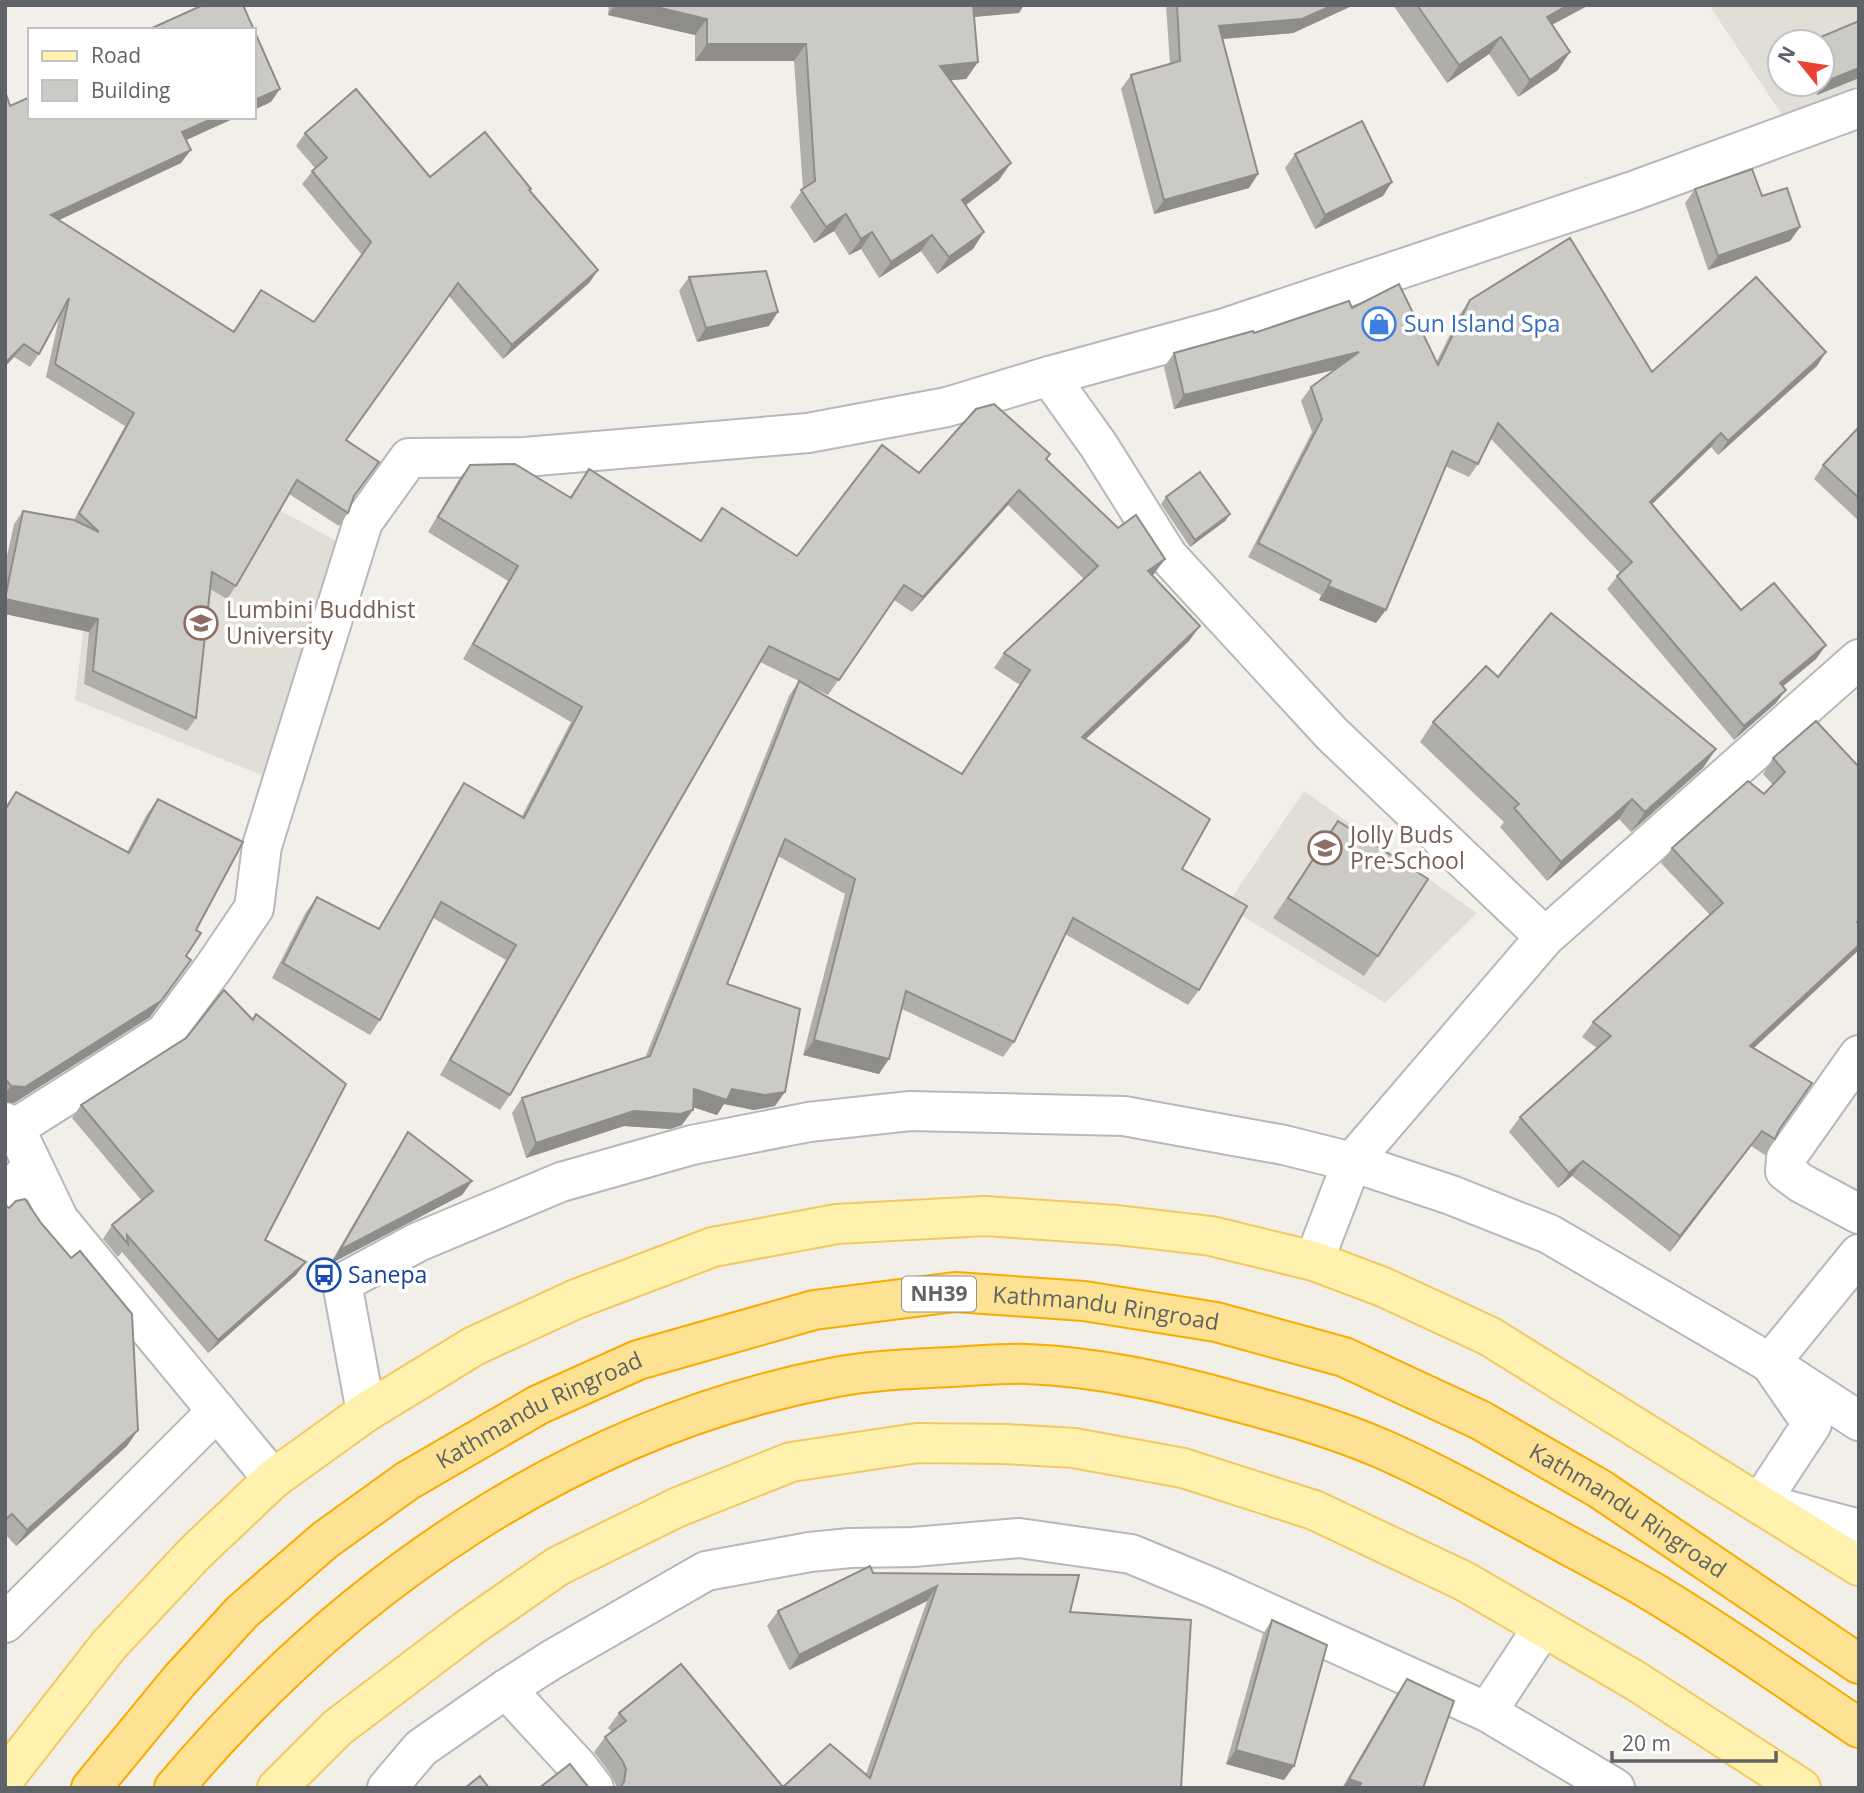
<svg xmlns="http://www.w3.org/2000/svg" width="1864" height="1793" viewBox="0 0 1864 1793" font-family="'Open Sans',sans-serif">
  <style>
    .education { fill: #e1ded6; fill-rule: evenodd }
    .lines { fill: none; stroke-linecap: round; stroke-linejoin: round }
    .minor-casing { stroke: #b5b8bc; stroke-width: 42 }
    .major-casing { stroke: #f2c960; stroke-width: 42 }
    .highway-casing { stroke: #f9ab00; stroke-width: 42 }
    .minor { stroke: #fff; stroke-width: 38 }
    .major { stroke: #fff2af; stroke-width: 38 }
    .highway { stroke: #fde293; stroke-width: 38 }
    .wall { fill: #afaea9; fill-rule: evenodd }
    .shaded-wall { fill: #8f8d8a }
    .building { fill: #cccac5; stroke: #8f8d8a; stroke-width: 2 }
    .labels { text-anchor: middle; stroke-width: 7; stroke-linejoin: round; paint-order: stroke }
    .shield { fill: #fff; stroke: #8f9295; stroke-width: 2 }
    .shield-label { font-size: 21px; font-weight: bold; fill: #5f6368 }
    .shop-label { font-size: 23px; fill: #366cbe; stroke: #fff; text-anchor: start }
    .education-label { font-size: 23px; fill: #785e54; stroke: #fff; text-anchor: start }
    .transit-label { font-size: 23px; fill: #164399; stroke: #fff; text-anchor: start }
    .street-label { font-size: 23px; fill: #5f6368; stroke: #fff }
  </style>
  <rect width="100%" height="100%" fill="#f1efe8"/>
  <!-- education -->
  <g class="education">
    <path d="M1709 5H1859V85L1782 115ZM1780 42H1822V84H1780Z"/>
    <path d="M210 473 346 546 264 776 75 700 96 522Z"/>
    <path d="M1304 791 1477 913 1385 1003 1226 906Z"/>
  </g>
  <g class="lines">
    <defs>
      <g id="minor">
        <path d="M1049 376 1099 446 1168 556 1332 734 1545 937"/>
        <path d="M1859 1055 1786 1158 1785 1171 1801 1183 1859 1214"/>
        <path d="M5 1122 15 1128 59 1220 273 1479"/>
        <path d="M15 1128 165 1033 214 967 254 908 262 846 363 522 409 458 525 457 808 433 947 407 1049 376 1225 328 1633 191 1859 108"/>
        <path d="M5 1195 33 1166"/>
        <path d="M1859 1254 1770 1363 1812 1424 1760 1503 1859 1529"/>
        <path d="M1314 1261 1352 1162 1545 937 1859 659"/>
        <path d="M366 1412 342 1283 418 1242 561 1182 692 1145 809 1122 910 1111 1124 1116 1284 1145 1352 1162 1451 1195 1549 1234 1770 1363 1859 1421"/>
        <path d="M5 1623 217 1411"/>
        <path d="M506 1689 578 1767 594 1788"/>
        <path d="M1487 1712 1543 1627"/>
        <path d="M387 1788 421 1748 506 1689 553 1659 706 1571 810 1552 850 1548 913 1547 1019 1538 1131 1554 1213 1588 1487 1712 1615 1788"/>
      </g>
      <g id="major">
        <path d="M5 1778 109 1645 194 1554 273 1479 366 1412 474 1346 576 1299 713 1247 837 1224 985 1216 1117 1225 1211 1236 1314 1261 1383 1287 1489 1336 1859 1566"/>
        <path d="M277 1788 337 1728 469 1628 558 1566 678 1507 791 1462 917 1443 1005 1444 1074 1448 1183 1468 1314 1510 1464 1581 1636 1681 1801 1788"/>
      </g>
      <g id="highway">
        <path id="s1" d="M91 1788 179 1681 242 1612 325 1540 407 1481 538 1405 638 1360 814 1310 955 1292 1084 1301 1216 1322 1344 1357 1480 1420 1600 1489 1859 1664"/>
        <path d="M174 1788C343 1586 574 1426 836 1377 874 1370 913 1369 951 1367 976 1366 1002 1363 1027 1364 1099 1367 1165 1382 1234 1401 1283 1414 1333 1428 1380 1448 1435 1472 1488 1502 1542 1531 1578 1551 1615 1570 1651 1591 1722 1633 1790 1682 1859 1728"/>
      </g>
    </defs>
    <!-- minor casing -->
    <use href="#minor" class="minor-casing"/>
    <!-- major casing -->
    <use href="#major" class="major-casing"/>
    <!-- highway casing -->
    <use href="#highway" class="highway-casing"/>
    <!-- minor -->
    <use href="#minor" class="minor"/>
    <!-- major -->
    <use href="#major" class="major"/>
    <!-- highway -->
    <use href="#highway" class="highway"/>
  </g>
  <!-- wall -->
  <g class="wall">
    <path d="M609 5H1024L1019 13 974 17 978 62 966 79 951 80 999 180 966 205 973 249 937 274 921 251 879 278 861 249 849 255 834 231 814 243 790 207 803 189 794 61H695V35L608 15Z"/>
    <path d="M1166 5H1354L1293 33 1222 39 1258 174 1249 188 1154 214 1121 89 1131 75 1170 64Z"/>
    <path d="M1393 5H1589L1552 25 1558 70 1518 97 1489 54 1447 83Z"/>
    <path d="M1859 21V78L1817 95 1813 84H1822V42H1810Z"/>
    <path d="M10 106 30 117H237L186 140 181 163 59 220 233 331 261 290 314 322 362 255 302 184 315 168 296 146 305 133 430 177 531 189 530 191 598 270 589 283 503 359 449 296 346 440 354 497 348 513 339 526 289 494 236 586 227 599 210 589 196 718 187 731 84 684 89 632 5 614V565L14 524 23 511 74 520 125 426 46 377 59 318 39 354 30 367 14 357Z"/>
    <path d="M1295 154 1383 196 1315 229 1285 168Z"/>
    <path d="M1695 189 1762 196 1800 227 1790 241 1708 270 1685 203Z"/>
    <path d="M689 277 769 326 697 342 679 291Z"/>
    <path d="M1470 300 1652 372 1817 366 1718 455 1711 447 1652 504 1741 610 1826 645 1816 659 1783 686 1776 703 1734 740 1607 589 1620 573 1491 439 1478 464 1469 477 1445 466 1376 623 1319 600 1321 595 1248 557 1312 432 1301 401 1311 387 1336 369 1174 409 1164 367 1174 353 1352 308 1437 361 1460 314Z"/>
    <path d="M1859 427V521L1814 479 1823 465Z"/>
    <path d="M1050 454 1047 459 1118 528 1165 559 1152 575 1189 641 1086 739 1182 869 1199 990 1188 1005 1065 934 1014 1042 1003 1057 902 1009 879 1074 803 1055 845 894 778 856 727 984 775 1106 754 1110 724 1104 717 1115 693 1107 682 1125 670 1129 624 1126 526 1158 512 1113 522 1098 645 1058 789 696 799 681 760 662 510 1095 500 1110 440 1075 506 960 433 918 380 1020 370 1035 272 978 306 912 317 897 378 929 454 798 464 783 522 816 571 722 463 659 508 581 428 532 459 479 470 465 570 497 589 469 701 540 722 508 797 556 919 473ZM1008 505 1084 579 1004 653 994 668 1020 685 962 774 803 683 828 695 894 600 912 612Z"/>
    <path d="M1166 497 1230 514 1225 521 1190 547 1161 504Z"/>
    <path d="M1498 677 1716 749 1703 768 1631 832 1619 819 1547 881 1500 827 1504 822 1420 742 1433 722Z"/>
    <path d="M1816 721 1754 1048 1779 1131 1775 1139 1765 1155 1751 1146 1670 1252 1572 1176 1558 1188 1509 1132 1520 1117 1597 1048 1582 1037 1593 1022 1710 915 1661 863 1672 848 1764 794 1773 785 1763 774 1773 758Z"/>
    <path d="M16 792 127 852 147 814 158 799 196 930 186 956 150 1017 14 1103 5 1102V807Z"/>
    <path d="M1338 821 1378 956 1364 976 1273 918Z"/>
    <path d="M256 1014 265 1240 306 1262 296 1275 208 1353 122 1252 118 1257 103 1239 112 1225 142 1201 72 1118 81 1105 253 1019Z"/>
    <path d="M408 1132 472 1181 462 1195 330 1264 399 1146Z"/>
    <path d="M5 1205 127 1446 16 1546 5 1534Z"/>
    <path d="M873 1573 1070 1612 1181 1788H615L616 1785 611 1775 594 1752 605 1737 612 1732 608 1728 619 1713 783 1787 866 1774 927 1601 789 1670 767 1626 778 1611Z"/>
    <path d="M1272 1620 1284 1780 1226 1764 1263 1634Z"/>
    <path d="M1407 1679 1423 1788H1342L1396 1695Z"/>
  </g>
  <!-- shaded-wall -->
  <g class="shaded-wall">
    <path d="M615 5H648L707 19 695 35 608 15Z"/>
    <path d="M970 5H1024L1019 13 961 18Z"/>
    <path d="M1333 5H1354L1293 33 1209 40 1219 26Z"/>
    <path d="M1568 5H1589L1534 34 1547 17Z"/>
    <path d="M1501 37 1489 54 1447 83 1459 65Z"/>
    <path d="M707 44H806L794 61H695Z"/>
    <path d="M1570 52 1558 70 1518 97 1530 80Z"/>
    <path d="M978 62 966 79 928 82 940 66Z"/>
    <path d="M1859 68V78L1817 95 1827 81Z"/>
    <path d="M280 89 271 102 254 110V100Z"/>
    <path d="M216 117H237L173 146 182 132Z"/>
    <path d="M191 150 181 163 42 228 51 215Z"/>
    <path d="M1011 163 999 180 950 217 962 200Z"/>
    <path d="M1258 174 1249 188 1154 214 1164 200Z"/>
    <path d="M1392 182 1383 196 1315 229 1325 215Z"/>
    <path d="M846 214 834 231 814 243 826 227Z"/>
    <path d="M1800 227 1790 241 1708 270 1718 256Z"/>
    <path d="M872 232 861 249 849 255 861 239Z"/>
    <path d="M984 232 973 249 937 274 949 257Z"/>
    <path d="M932 235 921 251 879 278 891 262Z"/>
    <path d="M598 270 589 283 503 359 512 345Z"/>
    <path d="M778 312 769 326 697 342 706 328Z"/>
    <path d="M24 344 14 357 5 367V363Z"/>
    <path d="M1359 352 1350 366 1174 409 1184 395Z"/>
    <path d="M1826 352 1817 366 1718 455 1728 441Z"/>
    <path d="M1721 433 1711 447 1640 516 1650 502Z"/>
    <path d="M1019 490 1008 505 912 612 923 597Z"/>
    <path d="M1230 514 1225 521 1190 547 1195 540Z"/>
    <path d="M1165 559 1154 574 1138 586 1148 571Z"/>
    <path d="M1328 586 1386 610 1376 623 1319 600Z"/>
    <path d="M5 599 98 619 89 632 5 614Z"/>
    <path d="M1200 626 1189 641 1072 752 1082 737Z"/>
    <path d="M1826 645 1816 659 1770 697 1780 683Z"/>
    <path d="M1786 690 1776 703 1734 740 1744 726Z"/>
    <path d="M1716 749 1703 768 1631 832 1645 812Z"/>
    <path d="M1632 799 1619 819 1547 881 1561 862Z"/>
    <path d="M1859 945V950L1740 1061 1750 1046Z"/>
    <path d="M180 976 150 1017 14 1103 5 1102V1094L11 1086Z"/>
    <path d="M814 1040 889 1059 879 1074 803 1055Z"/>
    <path d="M694 1089H732L785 1092 775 1106 754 1110 724 1104 717 1115 683 1104Z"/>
    <path d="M693 1110 682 1125 670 1129 624 1126 526 1158 536 1143 634 1111Z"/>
    <path d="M1762 1131 1751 1146 1670 1252 1680 1236Z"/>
    <path d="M1583 1161 1572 1176 1558 1188 1569 1173Z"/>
    <path d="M472 1181 462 1195 330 1264 340 1250Z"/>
    <path d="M306 1262 296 1275 208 1353 218 1340Z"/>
    <path d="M138 1430 127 1446 16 1546 27 1530Z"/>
    <path d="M937 1586 927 1601 789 1670 799 1655Z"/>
    <path d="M1236 1750 1294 1766 1284 1780 1226 1764Z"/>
    <path d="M1349 1779 1361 1783 1358 1788H1343Z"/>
  </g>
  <!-- building -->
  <g class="building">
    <path d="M203 5H243L280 89 254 100V30H153L152 28Z"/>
    <path d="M648 5H973L978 62 940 66 1011 163 962 200 984 232 949 257 932 235 891 262 872 232 861 239 846 214 826 227 801 190 815 181 806 44H707V19Z"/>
    <path d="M1177 5H1333L1302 19 1219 26 1258 174 1164 200 1131 75 1180 61Z"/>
    <path d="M1417 5H1568L1547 17 1570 52 1530 80 1501 37 1459 65Z"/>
    <path d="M1859 21V68L1827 81 1822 68V42H1812L1811 41Z"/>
    <path d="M356 89 430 177 485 132 531 189 529 190 598 270 512 345 458 283 346 440 379 462 354 496 348 513 297 480 236 586 212 572 196 718 93 671 98 619 5 599 23 511 74 520 99 532 79 513 134 413 55 364 69 298 39 354 24 344 5 363V91L10 106 30 97V117H216L182 132 191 150 51 215 234 332 261 290 314 322 371 242 312 171 327 158 305 133Z"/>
    <path d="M1362 121 1392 182 1325 215 1295 154Z"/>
    <path d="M1752 169 1762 196 1787 188 1800 227 1718 256 1695 189Z"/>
    <path d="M1570 238 1652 372 1756 277 1826 352 1728 441 1721 433 1650 502 1741 610 1774 583 1826 645 1780 683 1786 690 1744 726 1617 576 1632 562 1498 423 1478 464 1452 451 1386 610 1328 586 1331 581 1258 543 1322 419 1311 387 1359 352 1184 395 1174 353 1253 331 1254 333 1349 301 1352 308 1399 284 1438 365 1470 300Z"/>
    <path d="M766 271 778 312 706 328 689 277Z"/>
    <path d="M994 404 1050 454 1046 459 1118 528 1136 515 1165 559 1148 571 1200 626 1082 737 1210 819 1182 869 1247 906 1199 990 1073 918 1014 1042 906 991 889 1059 814 1040 855 879 785 839 727 984 800 1009 785 1092 765 1095 732 1089 727 1100 694 1089 693 1110 680 1114 634 1111 536 1143 522 1098 650 1056 799 681 962 774 1030 670 1004 653 1098 566 1019 490 923 597 904 585 839 680 769 646 510 1095 450 1060 516 945 441 902 380 1020 283 963 317 897 379 929 464 783 524 818 582 707 473 644 518 566 438 517 470 465 515 464 571 498 589 469 701 541 722 508 797 556 882 445 919 473 976 409Z"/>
    <path d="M1859 427V498L1823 465Z"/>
    <path d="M1200 472 1230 514 1195 540 1166 497Z"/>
    <path d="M1551 613 1716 749 1645 812 1632 799 1561 862 1514 808 1519 804 1433 722 1486 666 1498 677Z"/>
    <path d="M1816 721 1859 767V921L1857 922 1859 924V945L1750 1046 1812 1083 1779 1130 1775 1139 1762 1131 1680 1236 1583 1161 1569 1173 1520 1117 1611 1036 1593 1022 1723 903 1672 848 1748 781 1764 794 1785 772 1773 758Z"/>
    <path d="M16 792 129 853 158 799 243 842 196 930 201 933 186 956 191 960 161 1001 25 1087 11 1086 5 1079V810Z"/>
    <path d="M1338 821 1428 879 1378 956 1288 898Z"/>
    <path d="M224 990 253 1020 256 1014 346 1084 265 1240 306 1262 218 1340 127 1235 128 1244 112 1225 153 1191 81 1105 186 1038Z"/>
    <path d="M408 1132 472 1181 340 1250Z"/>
    <path d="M25 1199 41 1223 71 1258 80 1251 132 1314 138 1430 27 1530 12 1514 5 1520V1205L9 1208 16 1201Z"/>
    <path d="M870 1566 873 1573 1079 1575 1070 1612 1191 1620 1181 1788H620L624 1782 626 1769 622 1760 605 1737 626 1721 619 1713 681 1664 783 1787 830 1744 870 1778 937 1586 799 1655 778 1611Z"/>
    <path d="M1272 1620 1327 1645 1294 1766 1236 1750Z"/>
    <path d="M1407 1679 1454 1701 1423 1788H1359L1361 1783 1349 1779Z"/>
    <path d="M570 1764 589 1788H539Z"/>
    <path d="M480 1776 489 1788H465Z"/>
  </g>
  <!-- icons -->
  <defs>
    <symbol id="shop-ring" viewBox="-11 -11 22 22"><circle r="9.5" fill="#fff" stroke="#3f7fe0" stroke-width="1.5"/><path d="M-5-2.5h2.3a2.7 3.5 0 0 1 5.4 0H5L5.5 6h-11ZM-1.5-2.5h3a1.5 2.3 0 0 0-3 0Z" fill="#3f7fe0"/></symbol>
    <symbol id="university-ring" viewBox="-11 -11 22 22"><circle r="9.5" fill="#fff" stroke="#8d6e63" stroke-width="1.5"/><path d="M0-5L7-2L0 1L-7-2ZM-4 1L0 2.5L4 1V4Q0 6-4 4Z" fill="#8d6e63"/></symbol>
    <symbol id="school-ring" viewBox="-11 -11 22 22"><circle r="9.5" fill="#fff" stroke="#8d6e63" stroke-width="1.5"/><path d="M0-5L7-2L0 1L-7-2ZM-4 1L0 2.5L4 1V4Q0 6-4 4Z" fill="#8d6e63"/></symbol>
    <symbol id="bus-ring" viewBox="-11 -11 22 22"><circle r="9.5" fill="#fff" stroke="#1a4fb4" stroke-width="1.5"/><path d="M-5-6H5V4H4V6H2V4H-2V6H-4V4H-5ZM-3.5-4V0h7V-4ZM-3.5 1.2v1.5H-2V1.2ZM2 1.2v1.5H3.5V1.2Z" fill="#1a4fb4"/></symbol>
  </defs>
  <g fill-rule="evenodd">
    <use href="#shop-ring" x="1360" y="305" width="38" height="38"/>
    <use href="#university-ring" x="182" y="604" width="38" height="38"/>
    <use href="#school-ring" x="1306" y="829" width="38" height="38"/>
    <use href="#bus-ring" x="305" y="1256" width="38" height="38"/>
  </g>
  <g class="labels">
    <!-- shield labels -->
    <rect class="shield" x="902" y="1276.5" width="74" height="35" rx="5"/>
    <g class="shield-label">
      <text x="939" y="1301">NH39</text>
    </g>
    <!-- shop labels -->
    <g class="shop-label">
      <text x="1404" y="332">Sun Island Spa</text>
    </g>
    <!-- education labels -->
    <g class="education-label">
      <text x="226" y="618">Lumbini Buddhist<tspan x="226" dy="26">University</tspan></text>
      <text x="1350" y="843">Jolly Buds<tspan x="1350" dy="26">Pre-School</tspan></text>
    </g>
    <!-- transit labels -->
    <g class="transit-label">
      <text x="348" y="1283">Sanepa</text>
    </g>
    <!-- street labels -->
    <g class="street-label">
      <text dy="8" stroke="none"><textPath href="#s1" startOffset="1181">Kathmandu Ringroad</textPath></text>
      <text dy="8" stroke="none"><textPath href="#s1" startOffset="593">Kathmandu Ringroad</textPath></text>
      <text dy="8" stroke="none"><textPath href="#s1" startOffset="1748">Kathmandu Ringroad</textPath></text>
    </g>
  </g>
  <!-- border -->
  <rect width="1864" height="1793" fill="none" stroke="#5f6368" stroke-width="14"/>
  <!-- legend -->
  <rect x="28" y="28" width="228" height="91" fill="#ffffff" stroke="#bfc1c3" stroke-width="2"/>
  <rect x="42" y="51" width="35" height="10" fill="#fff2af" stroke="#bfc1c3" stroke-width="2"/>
  <text x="91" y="63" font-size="21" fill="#5f6368">Road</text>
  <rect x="42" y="80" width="35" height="21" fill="#cccac5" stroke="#bfc1c3" stroke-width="2"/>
  <text x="91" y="98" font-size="21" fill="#5f6368">Building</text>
  <!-- north arrow -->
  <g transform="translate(1801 63) rotate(300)"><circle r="33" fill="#ffffff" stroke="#bfc1c3" stroke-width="2"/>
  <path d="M0-5L12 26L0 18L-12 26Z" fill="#ea4335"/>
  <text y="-10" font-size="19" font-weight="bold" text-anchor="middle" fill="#5f6368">N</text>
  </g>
  <!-- scale -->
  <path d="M1612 1751v10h164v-10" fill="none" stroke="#5f6368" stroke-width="3.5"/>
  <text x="1622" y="1751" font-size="21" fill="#5f6368" stroke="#ffffff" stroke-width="5" paint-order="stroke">20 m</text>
</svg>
